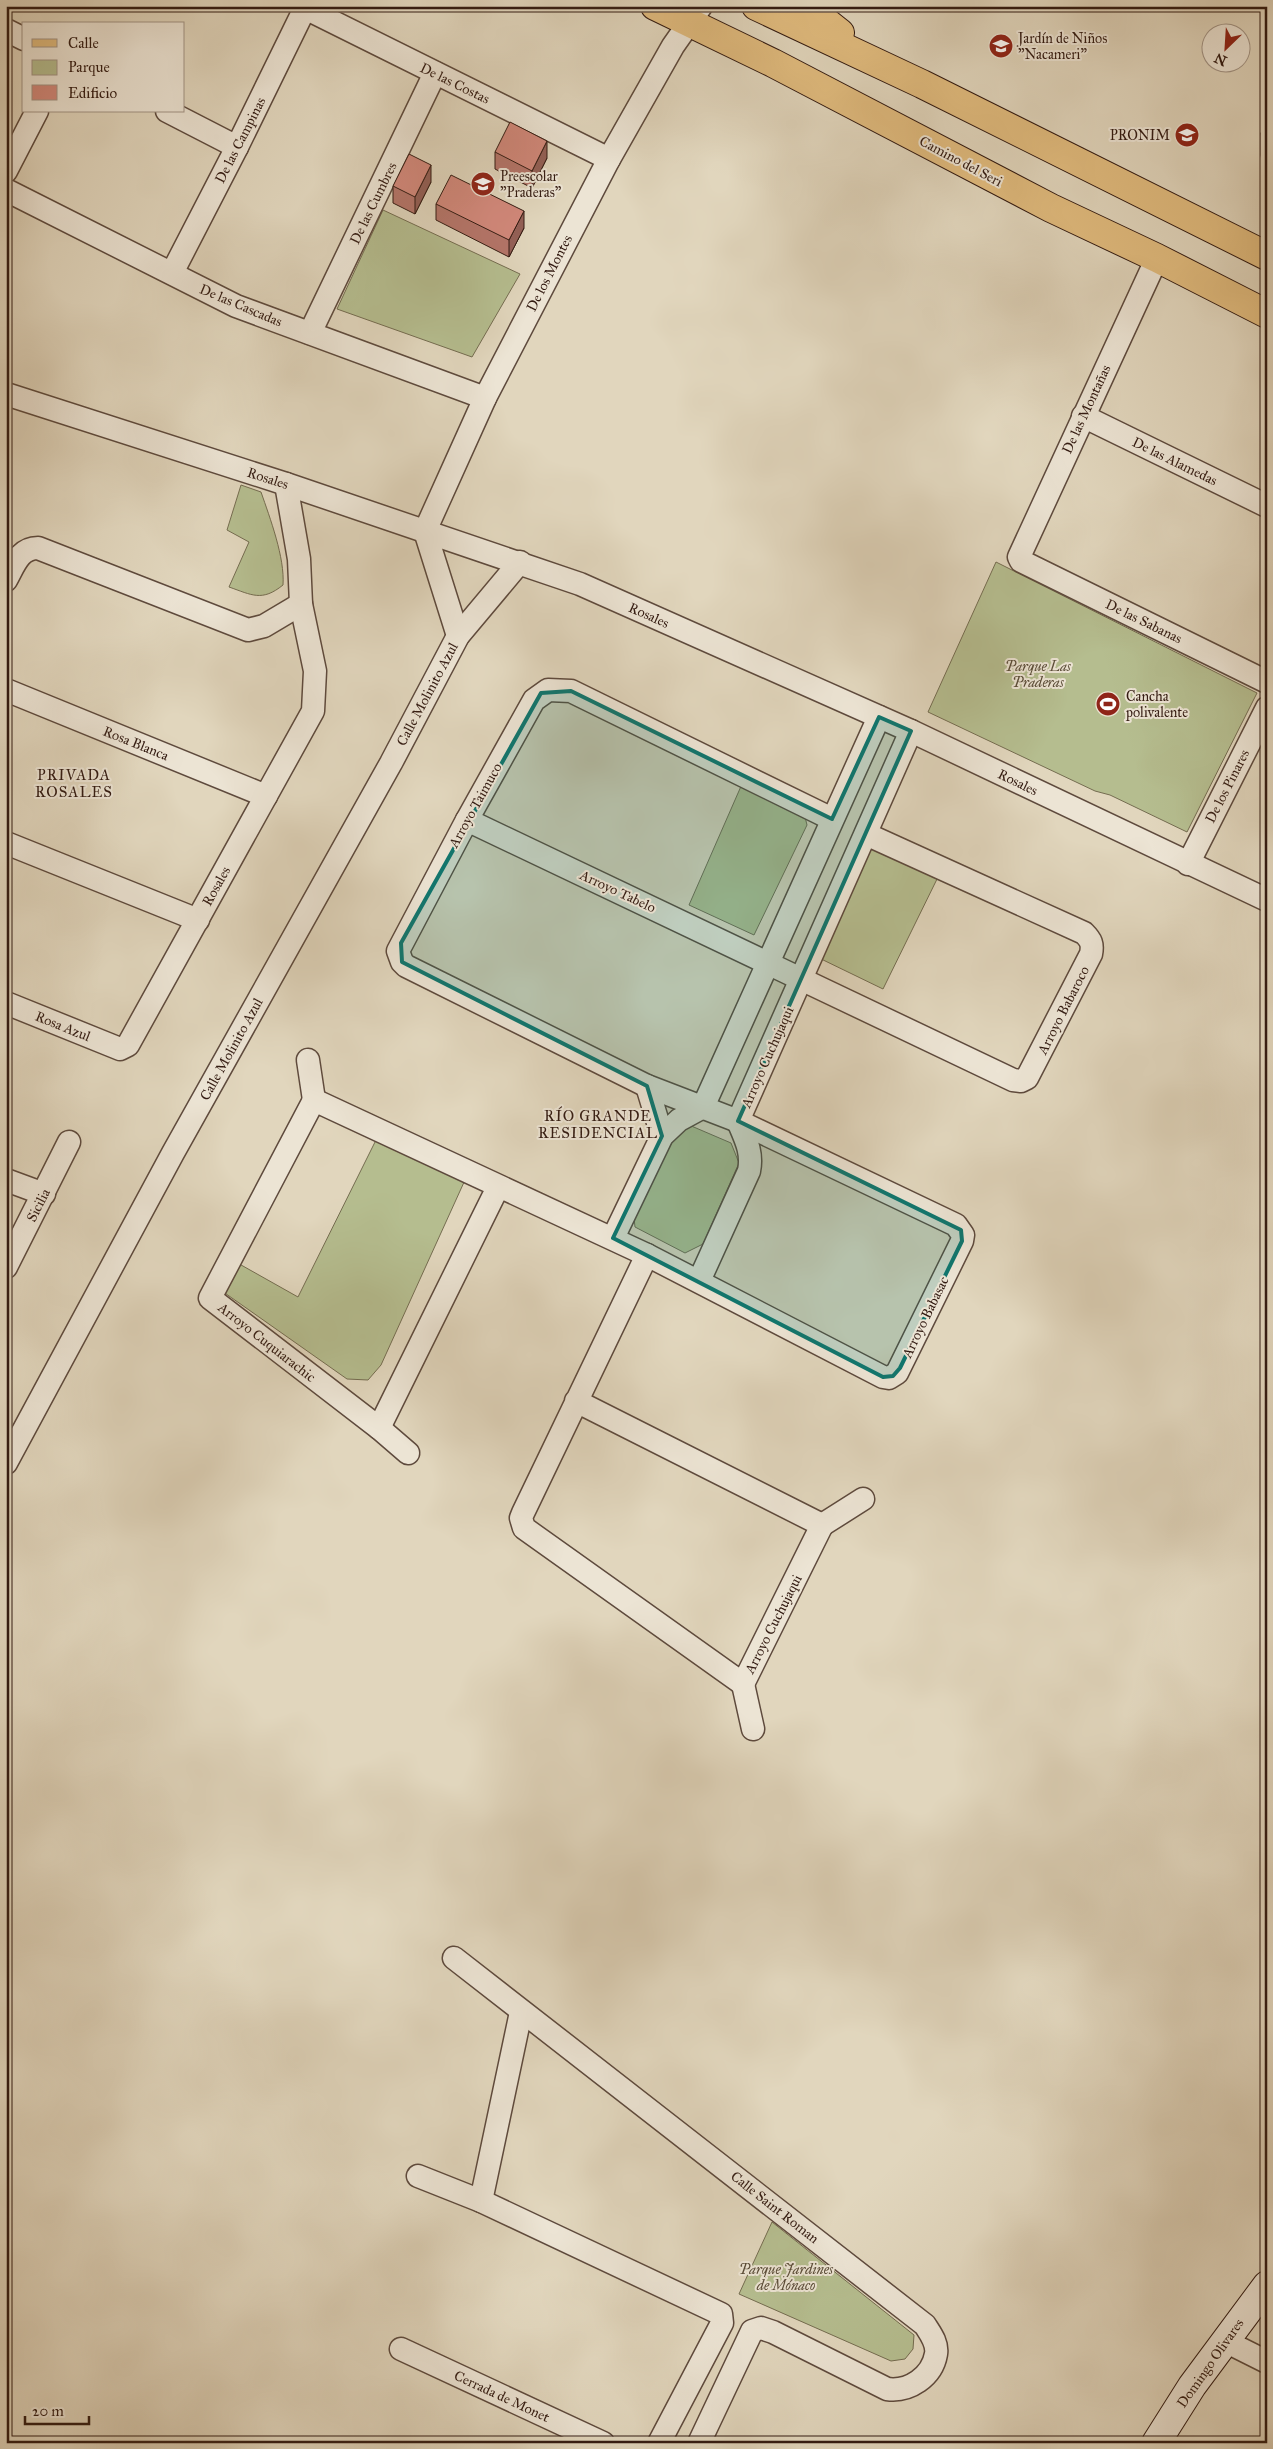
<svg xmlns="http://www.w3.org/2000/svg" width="1273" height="2449" viewBox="0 0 1273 2449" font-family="'IM FELL Great Primer',serif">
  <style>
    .green { fill: #b5bd8f; stroke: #746c50 }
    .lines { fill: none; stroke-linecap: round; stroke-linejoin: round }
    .minor-casing { stroke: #5e4a3d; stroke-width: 25 }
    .secondary-casing { stroke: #331b12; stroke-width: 30 }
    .primary-casing { stroke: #331b12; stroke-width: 30 }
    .minor { stroke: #ece4d4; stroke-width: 22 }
    .secondary { stroke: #ece4d4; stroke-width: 28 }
    .primary { stroke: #e0bb7e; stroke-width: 28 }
    .wall { fill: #b5756a; stroke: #331b12 }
    .shaded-wall { fill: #935f56; stroke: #331b12 }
    .building { fill: #d2887b; stroke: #331b12 }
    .marked { fill: #0f766e; fill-opacity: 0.2; stroke: #0f766e; stroke-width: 4; stroke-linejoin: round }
    .labels { text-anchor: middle; stroke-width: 4; stroke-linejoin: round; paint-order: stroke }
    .poi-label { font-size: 14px; fill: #331b12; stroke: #ece4d4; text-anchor: start }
    .street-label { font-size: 14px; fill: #331b12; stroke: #ece4d4 }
    .park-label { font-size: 14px; font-style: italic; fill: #5a4c38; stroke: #ece4d4 }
    .neighbourhood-label { font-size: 15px; letter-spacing: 1px; fill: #331b12; stroke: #ece4d4 }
  </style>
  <rect width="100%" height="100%" fill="#e1d6bd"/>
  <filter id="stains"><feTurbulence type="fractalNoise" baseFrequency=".004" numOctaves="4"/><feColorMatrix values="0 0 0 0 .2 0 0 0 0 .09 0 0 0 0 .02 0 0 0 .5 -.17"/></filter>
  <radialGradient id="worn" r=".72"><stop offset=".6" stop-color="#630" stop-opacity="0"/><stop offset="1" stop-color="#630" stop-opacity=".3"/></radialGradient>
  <!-- green -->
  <g class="green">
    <path d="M383 210 520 274 472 357 337 309Z"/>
    <path d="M241 485 261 492C270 518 285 558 283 585 262 602 252 595 229 587L249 542 227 530Z"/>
    <path d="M996 562 1257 693 1187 832 1110 795 1095 791 928 712Z"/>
    <path d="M742 784 804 813 807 825 754 935 689 905Z"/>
    <path d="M868 843 939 875 883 989 817 957Z"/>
    <path d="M689 1125 731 1143 739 1163 703 1244 685 1253 635 1227 633 1210 668 1133Z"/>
    <path d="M376 1140 465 1180 381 1365 368 1380 347 1379 222 1291 234 1261 298 1297Z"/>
    <path d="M772 2222 914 2335 913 2349 905 2359 891 2361 739 2294Z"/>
  </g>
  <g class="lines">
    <defs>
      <g id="minor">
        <path d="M301 6 609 159"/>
        <path d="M6 30 24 39"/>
        <path d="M167 111 237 147"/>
        <path d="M6 171 37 111"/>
        <path d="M6 190 236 306 485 398"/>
        <path d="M1157 258 1019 557 1021 561 1267 682"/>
        <path d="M172 273 237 147 306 6"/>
        <path d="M310 333 435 73"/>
        <path d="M6 394 286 484 580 584 911 731 1267 900"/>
        <path d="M1083 416 1267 506"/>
        <path d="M6 580C14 566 19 548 38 548L248 630 264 626 301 604"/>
        <path d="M458 636 425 531 485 398 609 159 673 46 701 6"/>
        <path d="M6 690 266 796"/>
        <path d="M467 820 1013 1080 1021 1081 1027 1078 1091 954C1093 944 1091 940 1084 933L866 834"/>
        <path d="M6 843 198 920"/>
        <path d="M1188 864 1267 708"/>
        <path d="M6 1003 120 1049 128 1045 313 711 315 671 301 604 299 559 286 484"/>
        <path d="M308 1060 314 1100"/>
        <path d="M647 1086 662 1136"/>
        <path d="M6 1180 44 1194"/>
        <path d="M498 1187 379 1428 210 1298 314 1100 647 1255 883 1377 889 1378 897 1373 962 1241 963 1235 956 1225 738 1121 647 1086 406 966 402 962 398 951 467 820 534 700 548 690 571 691 832 819"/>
        <path d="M613 1238 662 1136 679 1120 703 1107 879 717"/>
        <path d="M6 1267 69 1142"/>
        <path d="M699 1281 749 1171C753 1152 745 1138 738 1121L911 731"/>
        <path d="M576 1401 822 1525 743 1684 524 1528 521 1518 523 1513 647 1255"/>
        <path d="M379 1428 408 1453"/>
        <path d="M6 1463 173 1153 391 763 458 636 520 562"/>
        <path d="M822 1525 863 1499"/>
        <path d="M743 1684 753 1729"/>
        <path d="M454 1958 925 2325C930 2333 938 2343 936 2354 932 2377 909 2392 887 2389L773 2332 761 2328 752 2331 699 2443"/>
        <path d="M418 2176 481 2201 721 2314 722 2323 659 2443"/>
        <path d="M481 2201 521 2012"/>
        <path d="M1225 2341 1267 2362"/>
        <path d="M401 2349 603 2443"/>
      </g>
      <path id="secondary" d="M1156 2443 1192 2386 1267 2285"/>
      <g id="primary">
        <path d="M655 6 773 63 1051 208 1157 258 1267 314"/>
        <path d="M756 6 922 84 1267 256"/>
        <path d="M806 6 840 33"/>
      </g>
    </defs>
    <!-- minor casing -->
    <use href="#minor" class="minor-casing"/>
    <!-- secondary casing -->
    <use href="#secondary" class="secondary-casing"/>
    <!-- primary casing -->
    <use href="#primary" class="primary-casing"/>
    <!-- minor -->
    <use href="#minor" class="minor"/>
    <!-- secondary -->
    <use href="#secondary" class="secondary"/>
    <!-- primary -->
    <use href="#primary" class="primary"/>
  </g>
  <!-- wall -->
  <g class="wall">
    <path d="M1267 124V180L1265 179 1261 155V133Z"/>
    <path d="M495 152 547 158 532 188 495 169Z"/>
    <path d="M431 182 415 214 393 203V186Z"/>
    <path d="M436 204 524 228 509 257 436 220Z"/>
  </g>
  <!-- shaded-wall -->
  <g class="shaded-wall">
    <path d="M547 141V158L532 188V171Z"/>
    <path d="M431 165V182L415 214V197Z"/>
    <path d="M524 211V228L509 257V240Z"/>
  </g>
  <!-- building -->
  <g class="building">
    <path d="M510 122 547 141 532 171 495 152Z"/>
    <path d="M1267 124V158L1265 157 1261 133Z"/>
    <path d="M409 154 431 165 415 197 393 186Z"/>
    <path d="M451 175 524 211 509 240 436 204Z"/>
  </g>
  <!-- marked area -->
  <path class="marked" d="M571 691 832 819 879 717 911 731 738 1121 961 1230 962 1241 900 1368 893 1376 883 1377 613 1238 662 1136 647 1086 402 962 401 943 541 693Z"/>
  <!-- icons -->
  <defs>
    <symbol id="school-disc" viewBox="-11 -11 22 22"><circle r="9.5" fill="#8f2418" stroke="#ece4d4"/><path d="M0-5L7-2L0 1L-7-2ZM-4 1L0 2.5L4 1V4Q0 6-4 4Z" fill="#fff"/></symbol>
    <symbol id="stadium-disc" viewBox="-11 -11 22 22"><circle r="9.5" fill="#8f2418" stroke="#ece4d4"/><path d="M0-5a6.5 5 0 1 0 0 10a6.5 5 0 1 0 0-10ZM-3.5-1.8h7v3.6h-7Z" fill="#fff"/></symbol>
  </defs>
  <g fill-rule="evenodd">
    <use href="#school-disc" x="987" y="32" width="28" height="28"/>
    <use href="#school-disc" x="1173" y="121" width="28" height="28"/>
    <use href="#school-disc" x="469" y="170" width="28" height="28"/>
    <use href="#stadium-disc" x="1094" y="690" width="28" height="28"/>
  </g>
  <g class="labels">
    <!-- poi labels -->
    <g class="poi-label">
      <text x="1018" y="43">Jardín de Niños<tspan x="1018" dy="16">"Nacameri"</tspan></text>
      <text x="1170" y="140" text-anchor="end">PRONIM</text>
      <text x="500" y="181">Preescolar<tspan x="500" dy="16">"Praderas"</tspan></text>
      <text x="1126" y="701">Cancha<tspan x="1126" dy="16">polivalente</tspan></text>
    </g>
    <!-- street labels -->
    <g class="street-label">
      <text transform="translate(455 83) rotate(26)" y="5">De las Costas</text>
      <text transform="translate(240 140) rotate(-63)" y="5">De las Campinas</text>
      <text transform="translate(961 161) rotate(28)" y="5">Camino del Seri</text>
      <text transform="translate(373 203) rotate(-64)" y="5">De las Cumbres</text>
      <text transform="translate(549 273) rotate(-63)" y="5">De los Montes</text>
      <text transform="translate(241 305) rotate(23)" y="5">De las Cascadas</text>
      <text transform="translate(1086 409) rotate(-65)" y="5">De las Montañas</text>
      <text transform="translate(1175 461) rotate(26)" y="5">De las Alamedas</text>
      <text transform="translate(268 478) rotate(18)" y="5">Rosales</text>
      <text transform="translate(649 615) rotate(24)" y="5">Rosales</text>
      <text transform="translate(1144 621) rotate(26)" y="5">De las Sabanas</text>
      <text transform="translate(427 694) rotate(-62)" y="5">Calle Molinito Azul</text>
      <text transform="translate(136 743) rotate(22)" y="5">Rosa Blanca</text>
      <text transform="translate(1018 782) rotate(26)" y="5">Rosales</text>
      <text transform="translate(1227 786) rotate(-63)" y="5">De los Pinares</text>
      <text transform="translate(475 805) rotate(-61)" y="5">Arroyo Taimuco</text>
      <text transform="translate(216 886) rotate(-61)" y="5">Rosales</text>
      <text transform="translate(618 891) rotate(25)" y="5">Arroyo Tabelo</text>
      <text transform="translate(1063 1010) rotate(-63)" y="5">Arroyo Babaroco</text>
      <text transform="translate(63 1026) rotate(22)" y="5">Rosa Azul</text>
      <text transform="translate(231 1049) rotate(-61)" y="5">Calle Molinito Azul</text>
      <text transform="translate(767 1057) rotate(-66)" y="5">Arroyo Cuchujaqui</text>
      <text transform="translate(38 1205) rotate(-63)" y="5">Sicilia</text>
      <text transform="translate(925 1317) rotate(-64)" y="5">Arroyo Babasac</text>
      <text transform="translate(267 1342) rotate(38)" y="5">Arroyo Cuquiarachic</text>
      <text transform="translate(773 1624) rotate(-63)" y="5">Arroyo Cuchujaqui</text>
      <text transform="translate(775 2207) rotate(38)" y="5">Calle Saint Roman</text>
      <text transform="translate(1210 2363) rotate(-55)" y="5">Domingo Olivares</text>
      <text transform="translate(502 2396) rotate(25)" y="5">Cerrada de Monet</text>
    </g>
    <!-- park labels -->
    <g class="park-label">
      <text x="1038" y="671">Parque Las<tspan x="1038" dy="16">Praderas</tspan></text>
      <text x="786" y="2274">Parque Jardines<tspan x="786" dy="16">de Mónaco</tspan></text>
    </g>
    <!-- neighbourhood labels -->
    <g class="neighbourhood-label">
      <text x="74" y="780">PRIVADA<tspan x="74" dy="17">ROSALES</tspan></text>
      <text x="598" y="1121">RÍO GRANDE<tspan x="598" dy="17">RESIDENCIAL</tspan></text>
    </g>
  </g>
  <!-- margin -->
  <rect width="1273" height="2449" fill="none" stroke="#e1d6bd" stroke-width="25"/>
  <rect x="8" y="8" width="1258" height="2434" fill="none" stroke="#331b12" stroke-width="2.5"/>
  <rect x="12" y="12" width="1248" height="2424" fill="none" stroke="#331b12"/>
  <!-- legend -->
  <rect x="22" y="22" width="162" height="90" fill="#ece4d4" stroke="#a29486"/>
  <rect x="32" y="39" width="25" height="8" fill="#e0bb7e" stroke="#a29486"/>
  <text x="68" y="48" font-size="15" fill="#331b12">Calle</text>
  <rect x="32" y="60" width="25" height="15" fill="#b5bd8f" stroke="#a29486"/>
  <text x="68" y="72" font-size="15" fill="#331b12">Parque</text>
  <rect x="32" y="85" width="25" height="15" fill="#d2887b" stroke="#a29486"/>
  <text x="68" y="98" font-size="15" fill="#331b12">Edificio</text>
  <!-- north arrow -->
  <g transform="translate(1226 48) rotate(205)"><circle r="24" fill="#ece4d4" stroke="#a29486"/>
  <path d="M0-4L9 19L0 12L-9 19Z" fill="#8f2418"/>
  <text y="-8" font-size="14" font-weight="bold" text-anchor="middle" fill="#331b12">N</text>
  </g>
  <!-- scale -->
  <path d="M25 2416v8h64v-8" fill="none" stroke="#331b12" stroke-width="2.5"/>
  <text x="32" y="2416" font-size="15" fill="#331b12" stroke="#ece4d4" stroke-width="4" paint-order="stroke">20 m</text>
  <rect width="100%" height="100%" filter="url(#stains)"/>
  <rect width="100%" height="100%" fill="url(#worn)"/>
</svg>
